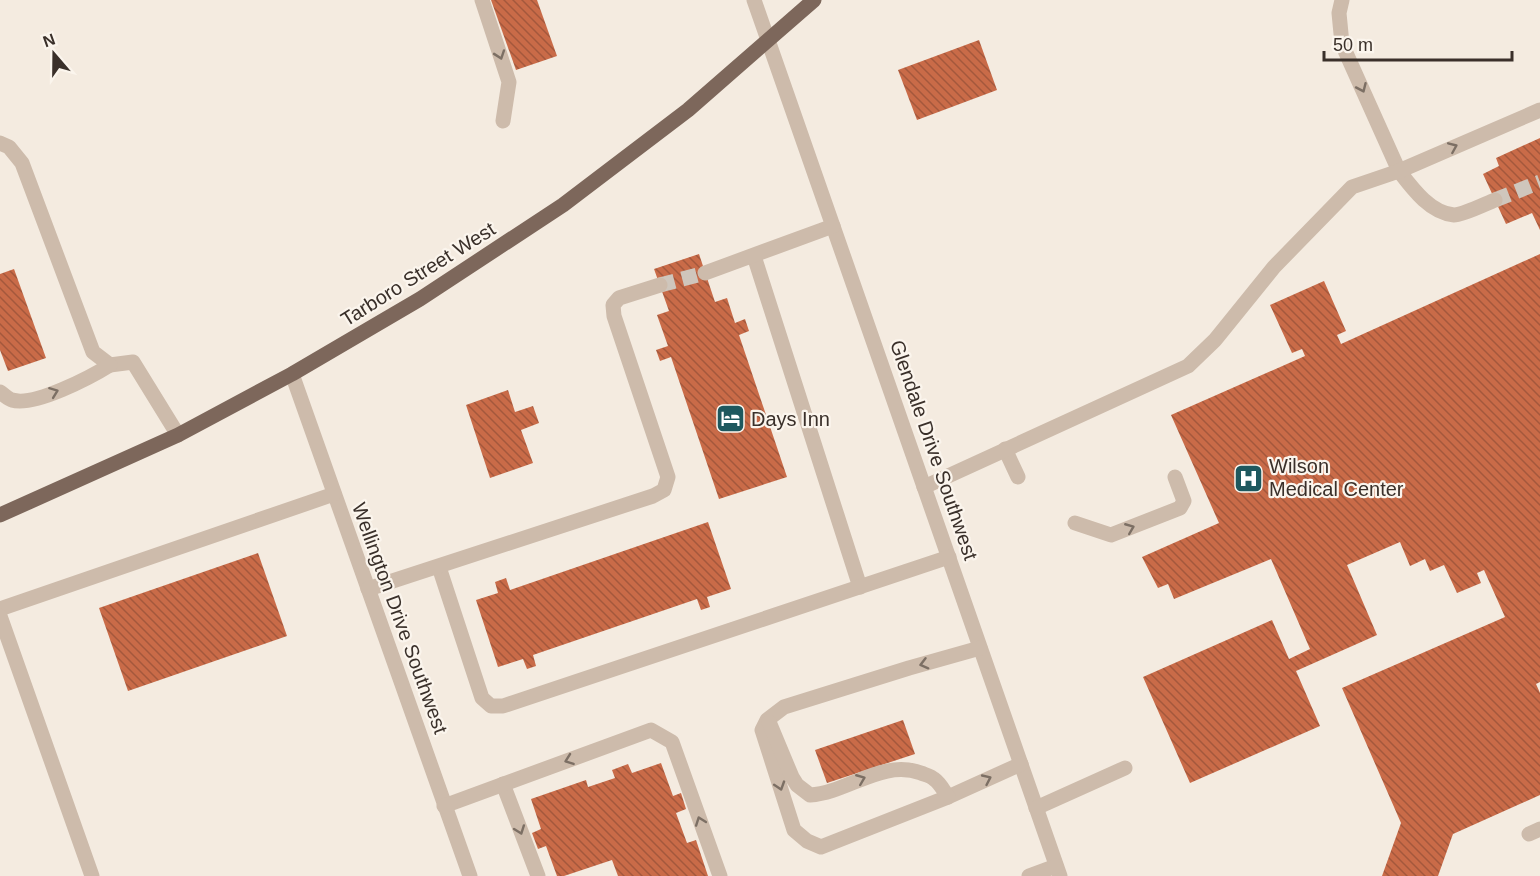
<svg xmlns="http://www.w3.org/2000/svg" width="1540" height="876" viewBox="0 0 1540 876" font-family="Arial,sans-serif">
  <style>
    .building { fill: url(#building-back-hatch) }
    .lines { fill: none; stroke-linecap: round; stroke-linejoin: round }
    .minor-tunnel { stroke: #cfc6bc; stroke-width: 15; stroke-dasharray: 15 8; stroke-linecap: butt }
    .minor { stroke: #cdbbab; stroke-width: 15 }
    .major { stroke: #7d675b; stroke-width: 15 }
    .oneway { stroke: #7c6f64 }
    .labels { text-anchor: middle; stroke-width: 4.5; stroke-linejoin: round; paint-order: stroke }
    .street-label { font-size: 20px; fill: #3a302a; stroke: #fbf5ed }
    .poi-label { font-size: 20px; fill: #3a302a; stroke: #fbf5ed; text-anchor: start }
  </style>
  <defs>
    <pattern id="building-back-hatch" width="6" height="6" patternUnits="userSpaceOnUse" patternTransform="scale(1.5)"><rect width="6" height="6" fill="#c96b48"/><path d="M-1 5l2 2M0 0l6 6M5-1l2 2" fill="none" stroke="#a4583c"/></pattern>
  </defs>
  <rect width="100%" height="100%" fill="#f4ebe0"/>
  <!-- building -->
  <g class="building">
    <path d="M491 0H537L557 56 516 70Z"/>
    <path d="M979 40 997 90 917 120 898 70Z"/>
    <path d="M1540 138V230L1532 213 1506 224 1483 174 1499 166 1496 158Z"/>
    <path d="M699 254 715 302 727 298 735 323 745 319 749 331 739 335 787 477 719 499 671 357 660 361 656 350 668 346 657 315 669 311 654 269Z"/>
    <path d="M1540 254V682L1536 684 1540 693V795L1453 834 1438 876H1382L1401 823 1342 688 1505 617 1484 570 1477 573 1481 583 1457 593 1444 565 1430 571 1425 559 1410 566 1400 542 1347 565 1377 635 1296 671 1320 726 1190 783 1143 677 1272 620 1289 659 1310 649 1271 559 1174 599 1168 584 1158 588 1142 557 1219 523 1171 415 1305 356 1302 349 1292 353 1270 305 1324 281 1346 331 1337 335 1341 344Z"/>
    <path d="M14 269 46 358 8 371 0 350V274Z"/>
    <path d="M508 390 515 412 533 406 539 423 521 430 533 463 490 478 466 405Z"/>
    <path d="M708 522 731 589 707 597 710 607 701 610 697 599 533 655 536 666 527 669 523 659 498 667 476 600 498 593 495 582 506 578 510 590Z"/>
    <path d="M258 553 287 636 128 691 99 608Z"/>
    <path d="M903 720 915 754 827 783 815 750Z"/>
    <path d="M661 763 673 796 681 793 686 809 676 813 687 843 696 840 708 876H618L612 860 564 876H557L546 846 538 849 532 833 541 829 531 799 586 780 588 787 615 778 612 770 628 764 632 773Z"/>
  </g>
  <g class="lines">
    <!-- minor-tunnel -->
    <g class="minor-tunnel">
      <path d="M1495 200 1540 182"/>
      <path d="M660 285 705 273"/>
    </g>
    <!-- minor -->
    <g class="minor">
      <path d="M482 0 509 82 503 121"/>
      <path d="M754 0 1060 876"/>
      <path d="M1342 0 1339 13 1342 44 1399 171C1412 188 1430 213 1454 215 1463 215 1485 204 1495 200"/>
      <path d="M0 143 9 147 22 163 93 352 110 365 133 362 178 435"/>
      <path d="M754 256 860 587"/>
      <path d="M705 273 833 226"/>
      <path d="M292 374 470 876"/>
      <path d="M0 392C3 394 8 399 12 400 34 407 91 377 110 365"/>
      <path d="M1005 449 1018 477"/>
      <path d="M924 487 1188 366 1215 340 1274 267 1352 187 1399 171 1540 110"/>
      <path d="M1075 523 1111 535 1180 508 1184 501 1175 477"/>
      <path d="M439 567 482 698 491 706H503L949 557"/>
      <path d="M368 589 653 496 664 490 668 477 614 316 613 305 619 298 660 285"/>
      <path d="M0 609 334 494"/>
      <path d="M0 616 92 876"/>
      <path d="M980 648 909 668 784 707 767 720 762 730 794 830 807 841 821 847 948 797 1021 764"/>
      <path d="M769 722 792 777 797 785 810 795C849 792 882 759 921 773 926 775 931 776 934 779 940 783 944 791 948 797"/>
      <path d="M503 784 538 876"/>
      <path d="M444 806 651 730 672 742 720 876"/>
      <path d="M1036 808 1125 768"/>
      <path d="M1529 834 1540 829"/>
      <path d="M1029 876 1056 866"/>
    </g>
    <!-- major -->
    <path class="major" d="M0 515 178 435 292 374 420 299 563 205 688 110 814 0"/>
  </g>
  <!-- one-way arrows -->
  <defs><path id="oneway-chevron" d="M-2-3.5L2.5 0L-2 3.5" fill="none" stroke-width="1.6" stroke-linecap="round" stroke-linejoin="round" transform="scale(1.5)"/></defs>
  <g class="oneway">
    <use href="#oneway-chevron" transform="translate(500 55) rotate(71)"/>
    <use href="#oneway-chevron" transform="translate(1362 88) rotate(66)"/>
    <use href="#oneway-chevron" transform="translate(1453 147) rotate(-23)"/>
    <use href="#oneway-chevron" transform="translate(54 392) rotate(-21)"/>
    <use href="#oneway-chevron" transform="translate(1130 528) rotate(-22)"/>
    <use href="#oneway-chevron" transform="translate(924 664) rotate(165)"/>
    <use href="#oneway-chevron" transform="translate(569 760) rotate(160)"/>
    <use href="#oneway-chevron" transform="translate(861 779) rotate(-22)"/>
    <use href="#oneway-chevron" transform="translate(987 779) rotate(-25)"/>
    <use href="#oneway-chevron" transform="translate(780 786) rotate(72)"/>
    <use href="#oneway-chevron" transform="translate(700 821) rotate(-110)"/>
    <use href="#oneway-chevron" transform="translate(520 830) rotate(70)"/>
  </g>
  <!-- icons -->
  <defs>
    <symbol id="hotel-square" viewBox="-11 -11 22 22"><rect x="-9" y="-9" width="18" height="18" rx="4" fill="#1e585e" stroke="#fbf5ed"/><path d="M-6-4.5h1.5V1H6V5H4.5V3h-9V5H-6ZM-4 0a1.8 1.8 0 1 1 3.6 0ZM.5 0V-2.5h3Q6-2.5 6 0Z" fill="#fff"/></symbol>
    <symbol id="hospital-square" viewBox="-11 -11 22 22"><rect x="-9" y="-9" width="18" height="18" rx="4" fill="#1e585e" stroke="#fbf5ed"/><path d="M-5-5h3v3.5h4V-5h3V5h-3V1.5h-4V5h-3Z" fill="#fff"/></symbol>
  </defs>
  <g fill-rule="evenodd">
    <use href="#hotel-square" x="714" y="402" width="33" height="33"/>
    <use href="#hospital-square" x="1232" y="462" width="33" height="33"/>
  </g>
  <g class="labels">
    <!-- street labels -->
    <g class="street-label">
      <text transform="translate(418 274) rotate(-32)" y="7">Tarboro Street West</text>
      <text transform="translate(934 450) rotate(71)" y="7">Glendale Drive Southwest</text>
      <text transform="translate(400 618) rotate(70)" y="7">Wellington Drive Southwest</text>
    </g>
    <!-- poi labels -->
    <g class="poi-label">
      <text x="751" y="426">Days Inn</text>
      <text x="1269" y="473">Wilson<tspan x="1269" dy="23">Medical Center</tspan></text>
    </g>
  </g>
  <!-- north arrow -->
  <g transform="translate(54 54) rotate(340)" stroke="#fbf5ed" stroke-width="4.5" paint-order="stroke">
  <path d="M0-4.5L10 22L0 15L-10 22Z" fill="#3a302a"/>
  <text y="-9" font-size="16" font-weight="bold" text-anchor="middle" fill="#3a302a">N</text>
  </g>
  <!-- scale -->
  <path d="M1324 51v9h188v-9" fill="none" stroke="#3a302a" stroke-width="3"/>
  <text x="1333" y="51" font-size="18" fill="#3a302a" stroke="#fbf5ed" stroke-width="4.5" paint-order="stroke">50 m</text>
</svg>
